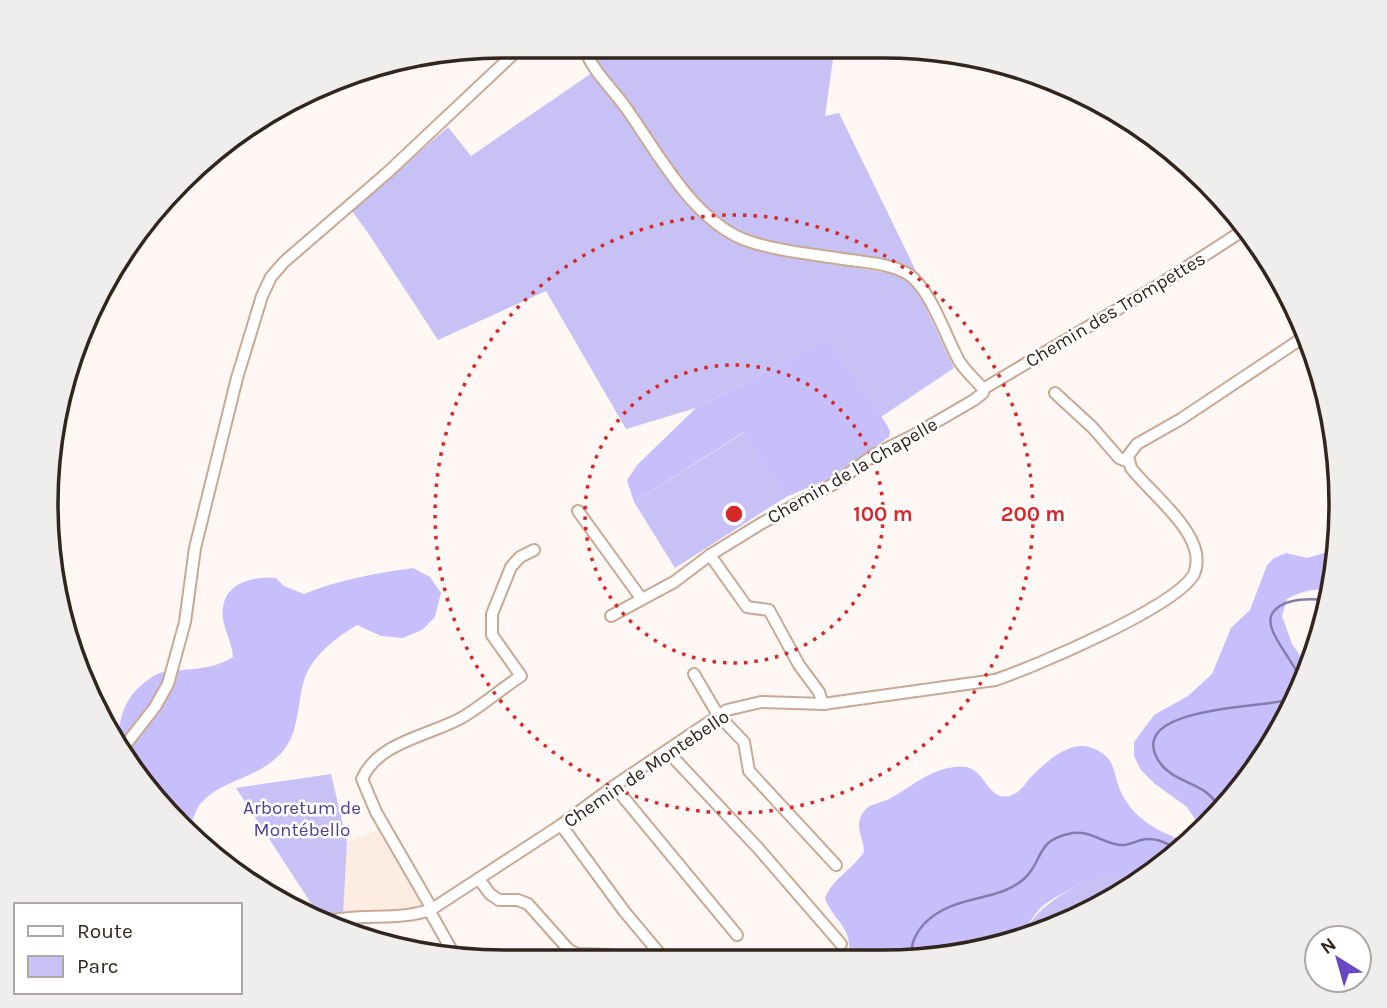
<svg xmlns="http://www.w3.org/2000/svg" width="1387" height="1008" viewBox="0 0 1387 1008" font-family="Karla,sans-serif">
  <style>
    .built { fill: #fdece1 }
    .green { fill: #c8c1f6 }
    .forest { fill: #c7bffc }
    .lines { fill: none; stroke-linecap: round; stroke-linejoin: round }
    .stream { stroke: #877bad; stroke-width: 2.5 }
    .minor-casing { stroke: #c9a894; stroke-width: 14 }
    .minor { stroke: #fff; stroke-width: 10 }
    .ring { fill: none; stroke: #d62828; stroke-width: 3.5; stroke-dasharray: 3.5 7 }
    .labels { text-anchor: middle; stroke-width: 5; stroke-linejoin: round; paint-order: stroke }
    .street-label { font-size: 19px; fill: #32251d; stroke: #fff }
    .park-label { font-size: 19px; fill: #523e94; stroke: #fff }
    .rim { fill: none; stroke: #32251d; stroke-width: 3.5 }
    .centre { fill: #d62828; stroke: #fff; stroke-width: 3.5 }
    .ring-label { font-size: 21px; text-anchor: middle; font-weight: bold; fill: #d62828; stroke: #fff; stroke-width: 5; stroke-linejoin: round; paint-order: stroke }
  </style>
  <rect width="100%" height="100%" fill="#fef7f3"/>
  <!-- built -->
  <path class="built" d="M389 826 434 908 342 917 347 842Z"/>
  <!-- green -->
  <g class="green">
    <path d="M591 47 834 52 825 116 839 113 918 275 894 262 795 247 791 256 898 275 917 289 954 368 881 417 830 341 825 340 696 408 626 429 546 291 438 340 368 233 352 211 448 127 471 156 599 68Z"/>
    <path d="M745 432 786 497 675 568 634 502Z"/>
    <path d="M331 774 347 842 343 913 320 917 236 788Z"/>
    <path d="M1110 872 1125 880 1126 888 1085 915 1024 934C1036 905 1080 881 1110 872Z"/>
  </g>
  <!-- forest -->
  <g class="forest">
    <path d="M825 340 830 341 887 425 890 432 889 437 828 479 786 497 744 432 634 502 627 480 638 464 696 408Z"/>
    <path d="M1340 533 1331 590C1315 588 1301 591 1287 599L1282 616 1292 644 1309 668 1294 707 1247 783 1185 849 1126 888 1124 880 1110 873C1093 877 1056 895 1043 906 1034 914 1028 924 1024 934L943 959H848C854 926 834 923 825 898 833 878 853 869 864 852 864 839 855 829 861 816 863 812 867 807 872 805 876 803 882 802 887 800 903 792 917 780 933 773 942 769 954 766 964 767 986 767 988 807 1014 794 1020 792 1025 784 1029 779 1044 764 1069 739 1092 748 1116 757 1112 770 1120 790 1132 818 1158 832 1185 841L1196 835 1195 819 1187 807 1155 784 1141 770 1134 756V742L1154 715 1188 696 1212 674 1231 628 1250 610 1267 565 1274 558 1286 553 1307 558 1328 552Z"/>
    <path d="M413 568 430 577 441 593 435 617 422 630 403 638 381 636 357 625C334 639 310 657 303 684 297 706 299 732 283 751 259 779 224 778 202 802 197 806 195 815 192 821L199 844 159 806 118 740C120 715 125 698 145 682 151 678 156 673 164 672 190 668 210 671 233 657 232 643 225 632 223 619 219 585 248 576 276 578L284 586 304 594C338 580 376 573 413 568Z"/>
  </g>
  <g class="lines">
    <!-- stream -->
    <g class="stream">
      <path d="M1302 686C1299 662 1255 626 1276 609 1289 597 1313 599 1330 600"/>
      <path d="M1215 817 1218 807C1206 780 1171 785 1157 758 1128 703 1278 709 1298 697"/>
      <path d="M911 959C911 944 914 936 923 925 954 892 997 904 1025 878 1043 861 1036 841 1068 834 1087 829 1098 840 1115 844 1124 847 1132 843 1141 840 1156 836 1169 844 1181 852"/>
    </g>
    <defs>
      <g id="minor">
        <path d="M584 47C592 71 612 88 626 108 659 154 694 224 751 242 783 252 818 255 851 260 870 263 891 264 908 274 930 288 946 337 959 361 966 372 975 379 983 389"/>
        <path d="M1055 393 1092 427 1119 458 1129 462"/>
        <path d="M578 511 641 598"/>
        <path d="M710 555 747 607 769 610 799 665 819 692 823 704"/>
        <path d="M611 616 674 582 710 555 762 523 837 482 875 454 912 436 974 400 983 393V389L1162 283 1247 228"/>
        <path d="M694 674 718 715 744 742 749 771 836 865"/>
        <path d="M123 748 155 707 168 684 185 622 195 548 237 378 262 296 271 277 284 262 387 173 522 46"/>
        <path d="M668 752 758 848 841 944"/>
        <path d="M614 786 737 935"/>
        <path d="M561 825 624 911 665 960"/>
        <path d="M479 879 490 894 499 900H518L528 904 569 950 577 954 609 955"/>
        <path d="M432 909 376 812 362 779C379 741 430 736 463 717 483 705 501 689 521 676L492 635V614L511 567 520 557 534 550"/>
        <path d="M429 910 456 958"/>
        <path d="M321 923C356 912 400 922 432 909L561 825 614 786 727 710 761 702 823 704 995 680C1034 667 1176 607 1194 574 1197 567 1197 560 1196 553 1190 523 1150 492 1131 468L1128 456 1137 444 1181 419 1307 335"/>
      </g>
    </defs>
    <!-- minor casing -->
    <use href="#minor" class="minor-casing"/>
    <!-- minor -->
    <use href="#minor" class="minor"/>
  </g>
  <!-- distance rings -->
  <g class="ring">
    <circle cx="734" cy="514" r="149"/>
    <circle cx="734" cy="514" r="299"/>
  </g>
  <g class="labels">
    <!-- street labels -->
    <g class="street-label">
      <text transform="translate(1115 309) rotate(-31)" y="7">Chemin des Trompettes</text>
      <text transform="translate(852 470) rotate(-30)" y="7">Chemin de la Chapelle</text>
      <text transform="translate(646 768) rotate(-34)" y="7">Chemin de Montebello</text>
    </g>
    <!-- park labels -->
    <g class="park-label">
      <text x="302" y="814">Arboretum de<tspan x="302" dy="22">Montébello</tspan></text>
    </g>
  </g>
  <!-- crop -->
  <path d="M0 0H1387V1008H0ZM504 58H883A446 446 0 0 1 1329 504V504A446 446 0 0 1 883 950H504A446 446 0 0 1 58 504V504A446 446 0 0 1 504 58Z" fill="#efeeed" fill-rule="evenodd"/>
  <path class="rim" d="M504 58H883A446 446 0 0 1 1329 504V504A446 446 0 0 1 883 950H504A446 446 0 0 1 58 504V504A446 446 0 0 1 504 58Z"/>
  <circle cx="734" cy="514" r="10" class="centre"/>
  <g class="ring-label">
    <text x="883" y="521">100 m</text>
    <text x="1033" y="521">200 m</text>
  </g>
  <!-- legend -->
  <rect x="14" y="903" width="228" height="91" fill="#ffffff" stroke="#ada8a5" stroke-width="2"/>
  <rect x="28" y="926" width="35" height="10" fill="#ffffff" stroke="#ada8a5" stroke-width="2"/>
  <text x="77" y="938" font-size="21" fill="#32251d">Route</text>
  <rect x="28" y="956" width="35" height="21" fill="#c8c1f6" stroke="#ada8a5" stroke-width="2"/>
  <text x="77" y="973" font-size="21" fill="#32251d">Parc</text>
  <!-- north arrow -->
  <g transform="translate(1338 959) rotate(323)"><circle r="33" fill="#ffffff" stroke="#ada8a5" stroke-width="2"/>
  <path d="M0-5L12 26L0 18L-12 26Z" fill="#6848c1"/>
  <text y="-10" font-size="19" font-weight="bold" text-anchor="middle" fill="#32251d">N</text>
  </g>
</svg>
